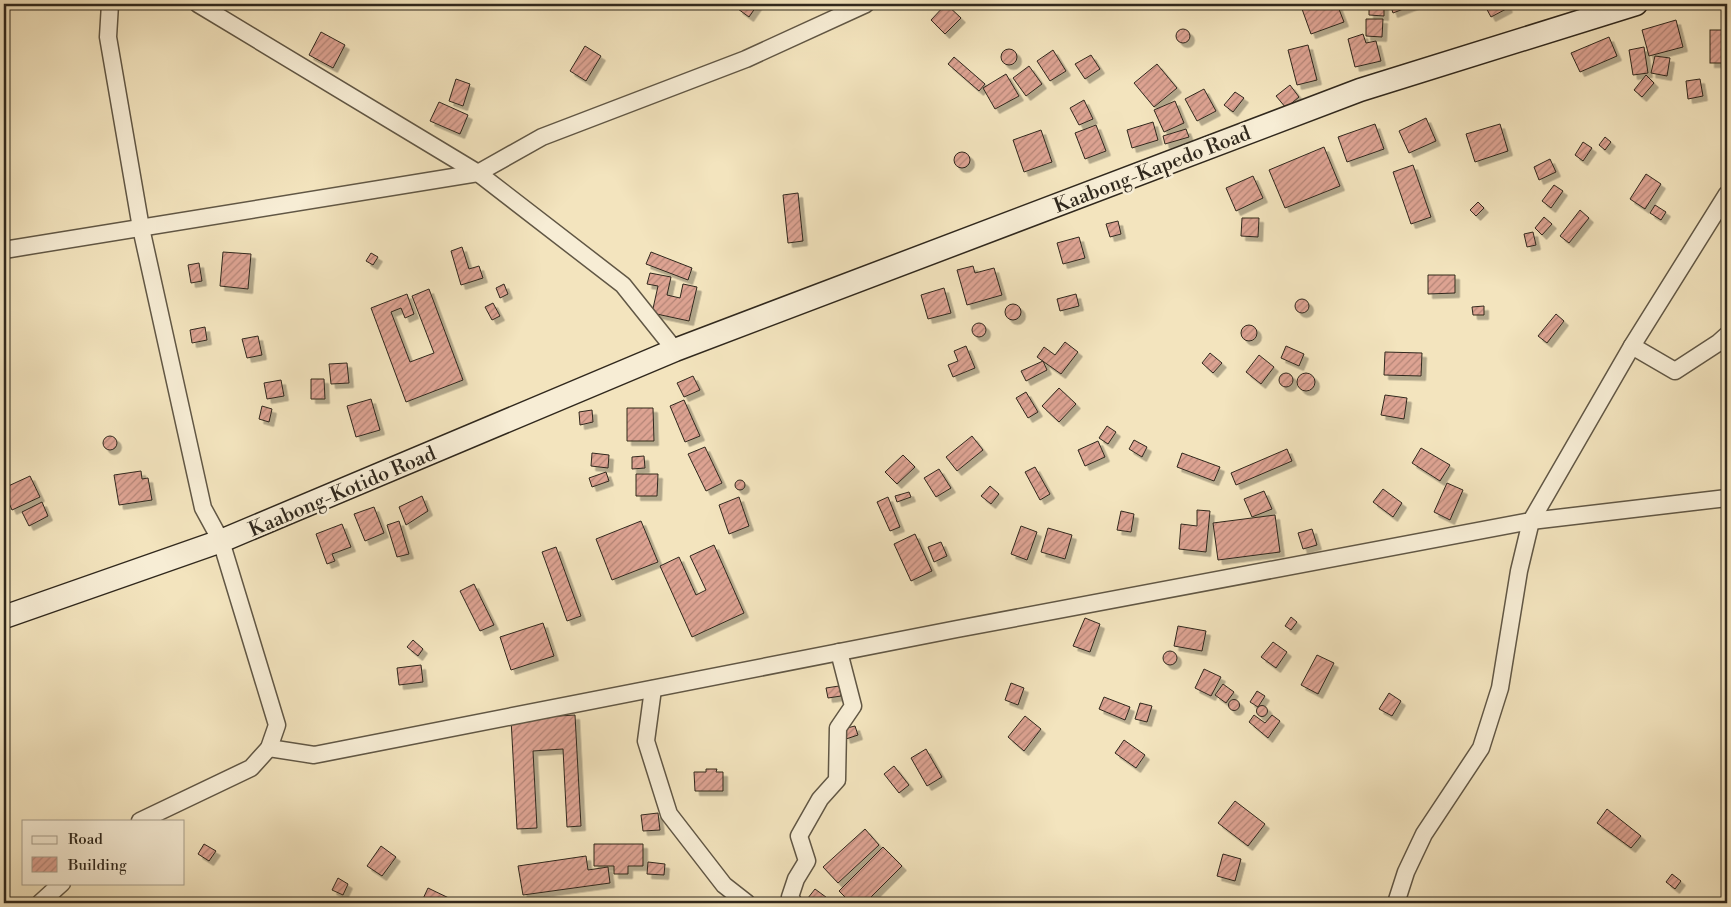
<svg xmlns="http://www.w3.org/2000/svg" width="1731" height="907" viewBox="0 0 1731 907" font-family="'Libre Bodoni',serif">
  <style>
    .building { fill: url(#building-hatch); stroke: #30281d; filter: url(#shadow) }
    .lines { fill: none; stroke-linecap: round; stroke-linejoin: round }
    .street-casing { stroke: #615745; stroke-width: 19 }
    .secondary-casing { stroke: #30281d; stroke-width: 25 }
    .street { stroke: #f7edd5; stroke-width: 16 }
    .secondary { stroke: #f7edd5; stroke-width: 22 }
    .labels { text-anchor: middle; stroke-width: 5; stroke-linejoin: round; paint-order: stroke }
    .street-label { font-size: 20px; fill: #30281d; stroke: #f7edd5 }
  </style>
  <defs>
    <pattern id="building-hatch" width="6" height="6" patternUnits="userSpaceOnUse" patternTransform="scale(1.25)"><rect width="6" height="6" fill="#dda392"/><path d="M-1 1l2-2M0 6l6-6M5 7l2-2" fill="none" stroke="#b48577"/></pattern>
    <filter id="shadow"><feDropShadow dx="4.5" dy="4.5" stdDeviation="0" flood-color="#0004"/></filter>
  </defs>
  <rect width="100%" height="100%" fill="#f3e4be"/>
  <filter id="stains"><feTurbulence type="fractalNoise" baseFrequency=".004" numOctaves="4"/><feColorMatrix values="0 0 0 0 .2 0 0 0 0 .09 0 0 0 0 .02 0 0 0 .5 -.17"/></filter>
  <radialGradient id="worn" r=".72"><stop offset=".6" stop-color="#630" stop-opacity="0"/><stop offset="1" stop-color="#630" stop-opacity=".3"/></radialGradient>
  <!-- building -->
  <g class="building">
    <path d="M742 4H758L749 17 738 9Z"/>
    <path d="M946 4 961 18 945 34 931 20Z"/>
    <path d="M1315 4H1337L1344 22 1311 34 1302 9Z"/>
    <path d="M1369 4H1384V16L1369 15Z"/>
    <path d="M1390 4H1416L1393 13Z"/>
    <path d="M1484 4H1506L1508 8 1491 17Z"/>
    <path d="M1366 19H1383L1382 37 1366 36Z"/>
    <path d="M1676 20 1683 47 1649 56 1642 30Z"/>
    <circle cx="1183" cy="36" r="7"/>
    <rect x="1710" y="30" width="17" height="33"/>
    <path d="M321 32 345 45 333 68 309 55Z"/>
    <path d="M1363 34 1366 43 1376 41 1381 61 1355 67 1348 39Z"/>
    <path d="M1609 37 1617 56 1580 72 1571 53Z"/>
    <path d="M1308 45 1317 80 1297 85 1288 50Z"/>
    <path d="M585 46 601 56 586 81 570 71Z"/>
    <path d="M1644 47 1648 73 1633 75 1629 50Z"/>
    <circle cx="1009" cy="57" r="8"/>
    <path d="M1053 50 1066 71 1050 81 1037 61Z"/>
    <path d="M1091 55 1100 69 1085 79 1075 64Z"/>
    <path d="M1655 56 1670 58 1667 76 1651 73Z"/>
    <path d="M954 57 985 84 979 91 948 64Z"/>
    <path d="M1157 64 1177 88 1154 107 1134 83Z"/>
    <path d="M1029 66 1042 84 1026 96 1013 78Z"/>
    <path d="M1006 74 1019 96 995 109 983 88Z"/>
    <path d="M1646 75 1654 83 1642 97 1634 90Z"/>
    <path d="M456 79 470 84 463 106 449 101Z"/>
    <path d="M1700 79 1703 96 1688 99 1686 81Z"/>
    <path d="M1290 85 1299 97 1286 108 1276 96Z"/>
    <path d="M1204 89 1216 111 1197 121 1185 99Z"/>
    <path d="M1235 92 1244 98 1233 112 1224 105Z"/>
    <path d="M1084 100 1093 119 1079 125 1070 108Z"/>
    <path d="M1175 101 1184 123 1164 132 1154 110Z"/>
    <path d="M439 102 468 115 460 134 430 121Z"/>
    <path d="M1426 118 1436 141 1409 153 1399 131Z"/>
    <path d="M1153 122 1158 140 1132 148 1127 130Z"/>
    <path d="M1375 124 1384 149 1347 162 1338 137Z"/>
    <path d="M1500 124 1508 151 1475 162 1466 134Z"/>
    <path d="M1096 125 1106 151 1085 159 1075 133Z"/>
    <path d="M1186 129 1189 137 1165 144 1163 136Z"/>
    <path d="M1041 130 1052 162 1024 172 1013 140Z"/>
    <path d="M1605 137 1611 142 1605 150 1599 145Z"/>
    <path d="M1583 142 1592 148 1583 161 1575 155Z"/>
    <path d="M1324 147 1340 186 1285 208 1269 170Z"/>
    <circle cx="962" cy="160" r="8"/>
    <path d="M1550 159 1556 172 1539 180 1534 167Z"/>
    <path d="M1413 165 1431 217 1411 224 1393 172Z"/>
    <path d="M1646 174 1661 184 1645 209 1630 199Z"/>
    <path d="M1253 176 1263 198 1236 211 1226 188Z"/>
    <path d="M1554 185 1563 191 1551 208 1542 201Z"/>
    <path d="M798 193 803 241 788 243 783 195Z"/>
    <path d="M1478 202 1484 208 1476 216 1470 210Z"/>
    <path d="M1655 205 1666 212 1661 220 1650 213Z"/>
    <path d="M1580 210 1589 218 1569 243 1560 236Z"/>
    <path d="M1544 217 1552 224 1542 235 1535 228Z"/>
    <path d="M1242 218H1259L1258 237 1241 236Z"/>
    <path d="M1118 221 1121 234 1110 237 1106 224Z"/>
    <path d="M1533 232 1536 245 1527 247 1524 234Z"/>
    <path d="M1079 237 1085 258 1063 264 1057 243Z"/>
    <path d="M462 247 469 269 479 266 483 278 461 285 451 251Z"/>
    <path d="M223 252 251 254 248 289 220 286Z"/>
    <path d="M651 252 692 268 688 280 646 264Z"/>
    <path d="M371 253 378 257 373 265 366 261Z"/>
    <path d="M199 263 202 281 191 283 188 265Z"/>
    <path d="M973 266 975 273 994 268 1002 295 967 305 957 270Z"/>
    <path d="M650 273 671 277 667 295 680 298 683 284 697 287 689 321 652 313 658 286 647 284Z"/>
    <path d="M1428 275H1455V293L1428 294Z"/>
    <path d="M504 284 508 294 500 298 496 288Z"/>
    <path d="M944 288 951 313 928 319 921 295Z"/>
    <path d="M429 289 463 380 406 402 371 308 407 294 414 314 405 318 401 308 391 312 410 362 434 353 412 296Z"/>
    <path d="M1076 294 1079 306 1060 311 1057 299Z"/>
    <circle cx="1302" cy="306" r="7"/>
    <path d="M493 303 500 316 492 320 485 307Z"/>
    <circle cx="1013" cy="312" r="8"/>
    <path d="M1484 306V315H1473L1472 307Z"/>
    <path d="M1556 314 1564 321 1547 343 1538 336Z"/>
    <circle cx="979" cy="330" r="7"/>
    <circle cx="1249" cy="333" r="8"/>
    <path d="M205 327 207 340 192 343 190 330Z"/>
    <path d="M258 336 262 355 247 358 242 339Z"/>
    <path d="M1065 342 1078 352 1061 374 1037 357 1044 347 1055 355Z"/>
    <path d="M966 346 975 368 953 377 948 365 958 361 954 351Z"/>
    <path d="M1286 346 1304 354 1299 366 1281 358Z"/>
    <path d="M1385 352 1422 353 1421 376 1384 375Z"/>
    <path d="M1210 353 1222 363 1213 373 1202 363Z"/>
    <path d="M1259 355 1274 367 1261 384 1246 372Z"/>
    <path d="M1043 361 1047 370 1026 381 1021 371Z"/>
    <path d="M347 363 349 383 331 384 329 364Z"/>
    <circle cx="1286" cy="380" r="7"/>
    <circle cx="1306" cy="382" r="9"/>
    <path d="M693 376 700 390 684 397 677 383Z"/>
    <path d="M311 379H324L325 399H311Z"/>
    <path d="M281 380 284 396 267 399 264 383Z"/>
    <path d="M1059 388 1076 404 1059 422 1042 406Z"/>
    <path d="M1026 392 1038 412 1028 418 1016 398Z"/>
    <path d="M1385 395 1407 398 1404 419 1381 415Z"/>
    <path d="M371 399 380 430 356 437 347 406Z"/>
    <path d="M684 400 700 436 685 442 670 406Z"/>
    <path d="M262 406 272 409 269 422 259 419Z"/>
    <path d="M627 408H653L654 441H627Z"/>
    <path d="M592 410 593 422 580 425 579 412Z"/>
    <path d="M1107 426 1116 432 1108 444 1099 438Z"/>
    <circle cx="110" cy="443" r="7"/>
    <path d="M972 436 983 450 957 471 946 457Z"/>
    <path d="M1134 440 1147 447 1142 457 1129 449Z"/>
    <path d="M1098 441 1105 457 1085 466 1078 450Z"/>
    <path d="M705 447 722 483 706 491 688 454Z"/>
    <path d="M1421 448 1450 465 1440 481 1412 463Z"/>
    <path d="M1287 449 1292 461 1236 485 1231 473Z"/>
    <path d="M592 453 609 455 608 468 591 466Z"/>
    <path d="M1182 453 1220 467 1214 481 1177 467Z"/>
    <path d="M903 455 915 467 897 484 885 472Z"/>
    <path d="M644 456 645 468 632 469V457Z"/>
    <path d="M1035 467 1050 494 1040 500 1025 472Z"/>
    <path d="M939 469 951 488 936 497 924 478Z"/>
    <path d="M141 471 142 479 148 478 152 500 119 505 114 475Z"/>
    <path d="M606 472 609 481 592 487 589 478Z"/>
    <path d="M636 474H658L657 496H636Z"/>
    <path d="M30 476 40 497 12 510 4 492V488Z"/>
    <circle cx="740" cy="485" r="5"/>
    <path d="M1447 483 1463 490 1450 520 1434 512Z"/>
    <path d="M990 486 999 494 991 504 981 496Z"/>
    <path d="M1383 489 1402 503 1393 517 1373 502Z"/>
    <path d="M1264 491 1272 509 1252 517 1244 499Z"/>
    <path d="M909 492 911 497 897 502 895 496Z"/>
    <path d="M422 496 428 511 406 525 399 507Z"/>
    <path d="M739 497 749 526 729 534 719 505Z"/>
    <path d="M888 497 900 527 890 531 877 502Z"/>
    <path d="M42 502 48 516 29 526 22 512Z"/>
    <path d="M374 507 384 533 365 541 354 514Z"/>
    <path d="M1197 510 1210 511 1206 552 1179 549 1181 524 1197 526Z"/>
    <path d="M1121 511 1134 514 1131 532 1117 530Z"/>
    <path d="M1275 515 1280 552 1218 560 1213 523Z"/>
    <path d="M399 521 409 554 397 557 387 525Z"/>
    <path d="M641 521 658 562 612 580 596 539Z"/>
    <path d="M342 524 351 547 332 554 335 561 327 564 316 534Z"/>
    <path d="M1021 526 1037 532 1027 560 1011 554Z"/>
    <path d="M1048 528 1072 535 1065 559 1041 552Z"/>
    <path d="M1312 529 1317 545 1303 549 1298 533Z"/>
    <path d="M915 534 932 571 911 581 894 544Z"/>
    <path d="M941 542 947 556 934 562 928 547Z"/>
    <path d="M714 545 744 613 692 637 660 566 679 557 696 595 706 590 690 556Z"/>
    <path d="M556 547 581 616 567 621 542 552Z"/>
    <path d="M474 584 494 625 480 631 460 591Z"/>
    <path d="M1291 617 1297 622 1291 630 1285 626Z"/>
    <path d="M1085 618 1100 624 1090 652 1073 646Z"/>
    <path d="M543 623 554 656 511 670 500 637Z"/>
    <path d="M1178 626 1206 631 1202 651 1174 646Z"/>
    <path d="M413 640 423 649 418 656 407 647Z"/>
    <path d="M1273 642 1287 652 1276 668 1261 657Z"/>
    <circle cx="1170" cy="658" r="7"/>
    <path d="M1317 655 1334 663 1318 694 1301 685Z"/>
    <path d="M421 665 423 682 399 685 397 668Z"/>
    <path d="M1204 669 1221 677 1211 696 1195 688Z"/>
    <path d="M1011 683 1024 688 1018 705 1005 700Z"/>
    <path d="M1223 684 1234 692 1226 703 1215 695Z"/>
    <path d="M839 686 841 696 828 698 826 688Z"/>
    <path d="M1257 691 1265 696 1258 707 1250 702Z"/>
    <path d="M1389 693 1401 701 1392 716 1379 709Z"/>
    <path d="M1104 697 1130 707 1125 720 1099 709Z"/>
    <circle cx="1234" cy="705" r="5.5"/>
    <path d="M1140 703 1152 706 1147 722 1135 719Z"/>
    <circle cx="1262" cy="711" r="5.5"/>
    <path d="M575 715 581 826 567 827 563 749 533 751 537 828 517 829 511 719Z"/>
    <path d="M1254 715 1265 723 1272 715 1280 721 1268 738 1249 722Z"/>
    <path d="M1025 716 1041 729 1024 751 1008 737Z"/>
    <path d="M855 726 858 735 846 739 843 729Z"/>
    <path d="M1124 740 1145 755 1136 768 1115 753Z"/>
    <path d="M926 749 942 777 927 786 911 758Z"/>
    <path d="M894 766 909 785 899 793 884 774Z"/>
    <path d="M706 769H717L716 772H723V791H695L694 772H706Z"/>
    <path d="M1235 801 1265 824 1248 846 1218 823Z"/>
    <path d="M1607 809 1641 836 1631 848 1597 823Z"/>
    <path d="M658 813 660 830 643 831 641 815Z"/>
    <path d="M865 829 879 845 838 883 823 867Z"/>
    <path d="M204 844 216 851 209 861 198 854Z"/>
    <path d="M594 844H643V866H628V874H614V866H594Z"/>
    <path d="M381 846 396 857 382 876 367 866Z"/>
    <path d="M883 847 902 866 865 903H851L839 891Z"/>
    <path d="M1223 854 1241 859 1235 881 1217 876Z"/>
    <path d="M586 856 588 870 608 867 610 883 523 895 518 866Z"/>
    <path d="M648 862 665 864 664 875 647 874Z"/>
    <path d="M1672 874 1681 881 1675 889 1666 882Z"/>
    <path d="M338 878 348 884 343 895 332 890Z"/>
    <path d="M428 888 453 900 452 903H421Z"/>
    <path d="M815 889 834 903H804Z"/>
  </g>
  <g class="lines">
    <defs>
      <g id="street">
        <path d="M110 4 108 37 141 228 203 508 221 541 277 725 269 748 251 768 140 821"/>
        <path d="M198 4 478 173 623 285 675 350"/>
        <path d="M4 250 478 173 542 137 746 59 866 4"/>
        <path d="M1632 346 1675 371 1718 343 1727 335"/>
        <path d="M653 689 646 741 669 814 724 885 747 903"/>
        <path d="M269 748 314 755 957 629 1531 521 1727 498"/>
        <path d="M40 903 62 883"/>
        <path d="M794 903 790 897 796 879 807 861 799 836 820 799 837 780 838 728 853 706 839 652"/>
        <path d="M1396 903 1406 872 1424 834 1481 748 1500 688 1519 571 1531 521 1632 346 1727 194"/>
      </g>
      <path id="secondary" d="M4 617 221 541 675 350 1360 90 1636 4"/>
    </defs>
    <!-- street casing -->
    <use href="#street" class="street-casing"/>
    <!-- secondary casing -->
    <use href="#secondary" class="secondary-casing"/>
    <!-- street -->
    <use href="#street" class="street"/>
    <!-- secondary -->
    <use href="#secondary" class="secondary"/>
  </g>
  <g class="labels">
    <!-- street labels -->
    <g class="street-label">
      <text transform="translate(1152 169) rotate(-21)" y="7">Kaabong-Kapedo Road</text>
      <text transform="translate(342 491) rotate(-23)" y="7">Kaabong-Kotido Road</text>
    </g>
  </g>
  <!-- margin -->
  <rect width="1731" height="907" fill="none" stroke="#f3e4be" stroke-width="20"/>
  <rect x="5" y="5" width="1721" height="897" fill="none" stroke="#30281d" stroke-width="2.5"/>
  <rect x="10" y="10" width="1711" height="887" fill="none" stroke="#30281d"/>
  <!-- legend -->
  <rect x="22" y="820" width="162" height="65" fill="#f7edd5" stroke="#a79e8b"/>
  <rect x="32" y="836" width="25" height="8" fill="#f7edd5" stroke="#a79e8b"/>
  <text x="68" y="844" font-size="15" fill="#30281d">Road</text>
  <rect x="32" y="857" width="25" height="15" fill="url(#building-hatch)" stroke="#a79e8b"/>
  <text x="68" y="870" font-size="15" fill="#30281d">Building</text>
  <rect width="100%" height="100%" filter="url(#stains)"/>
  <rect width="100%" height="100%" fill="url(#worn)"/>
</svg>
